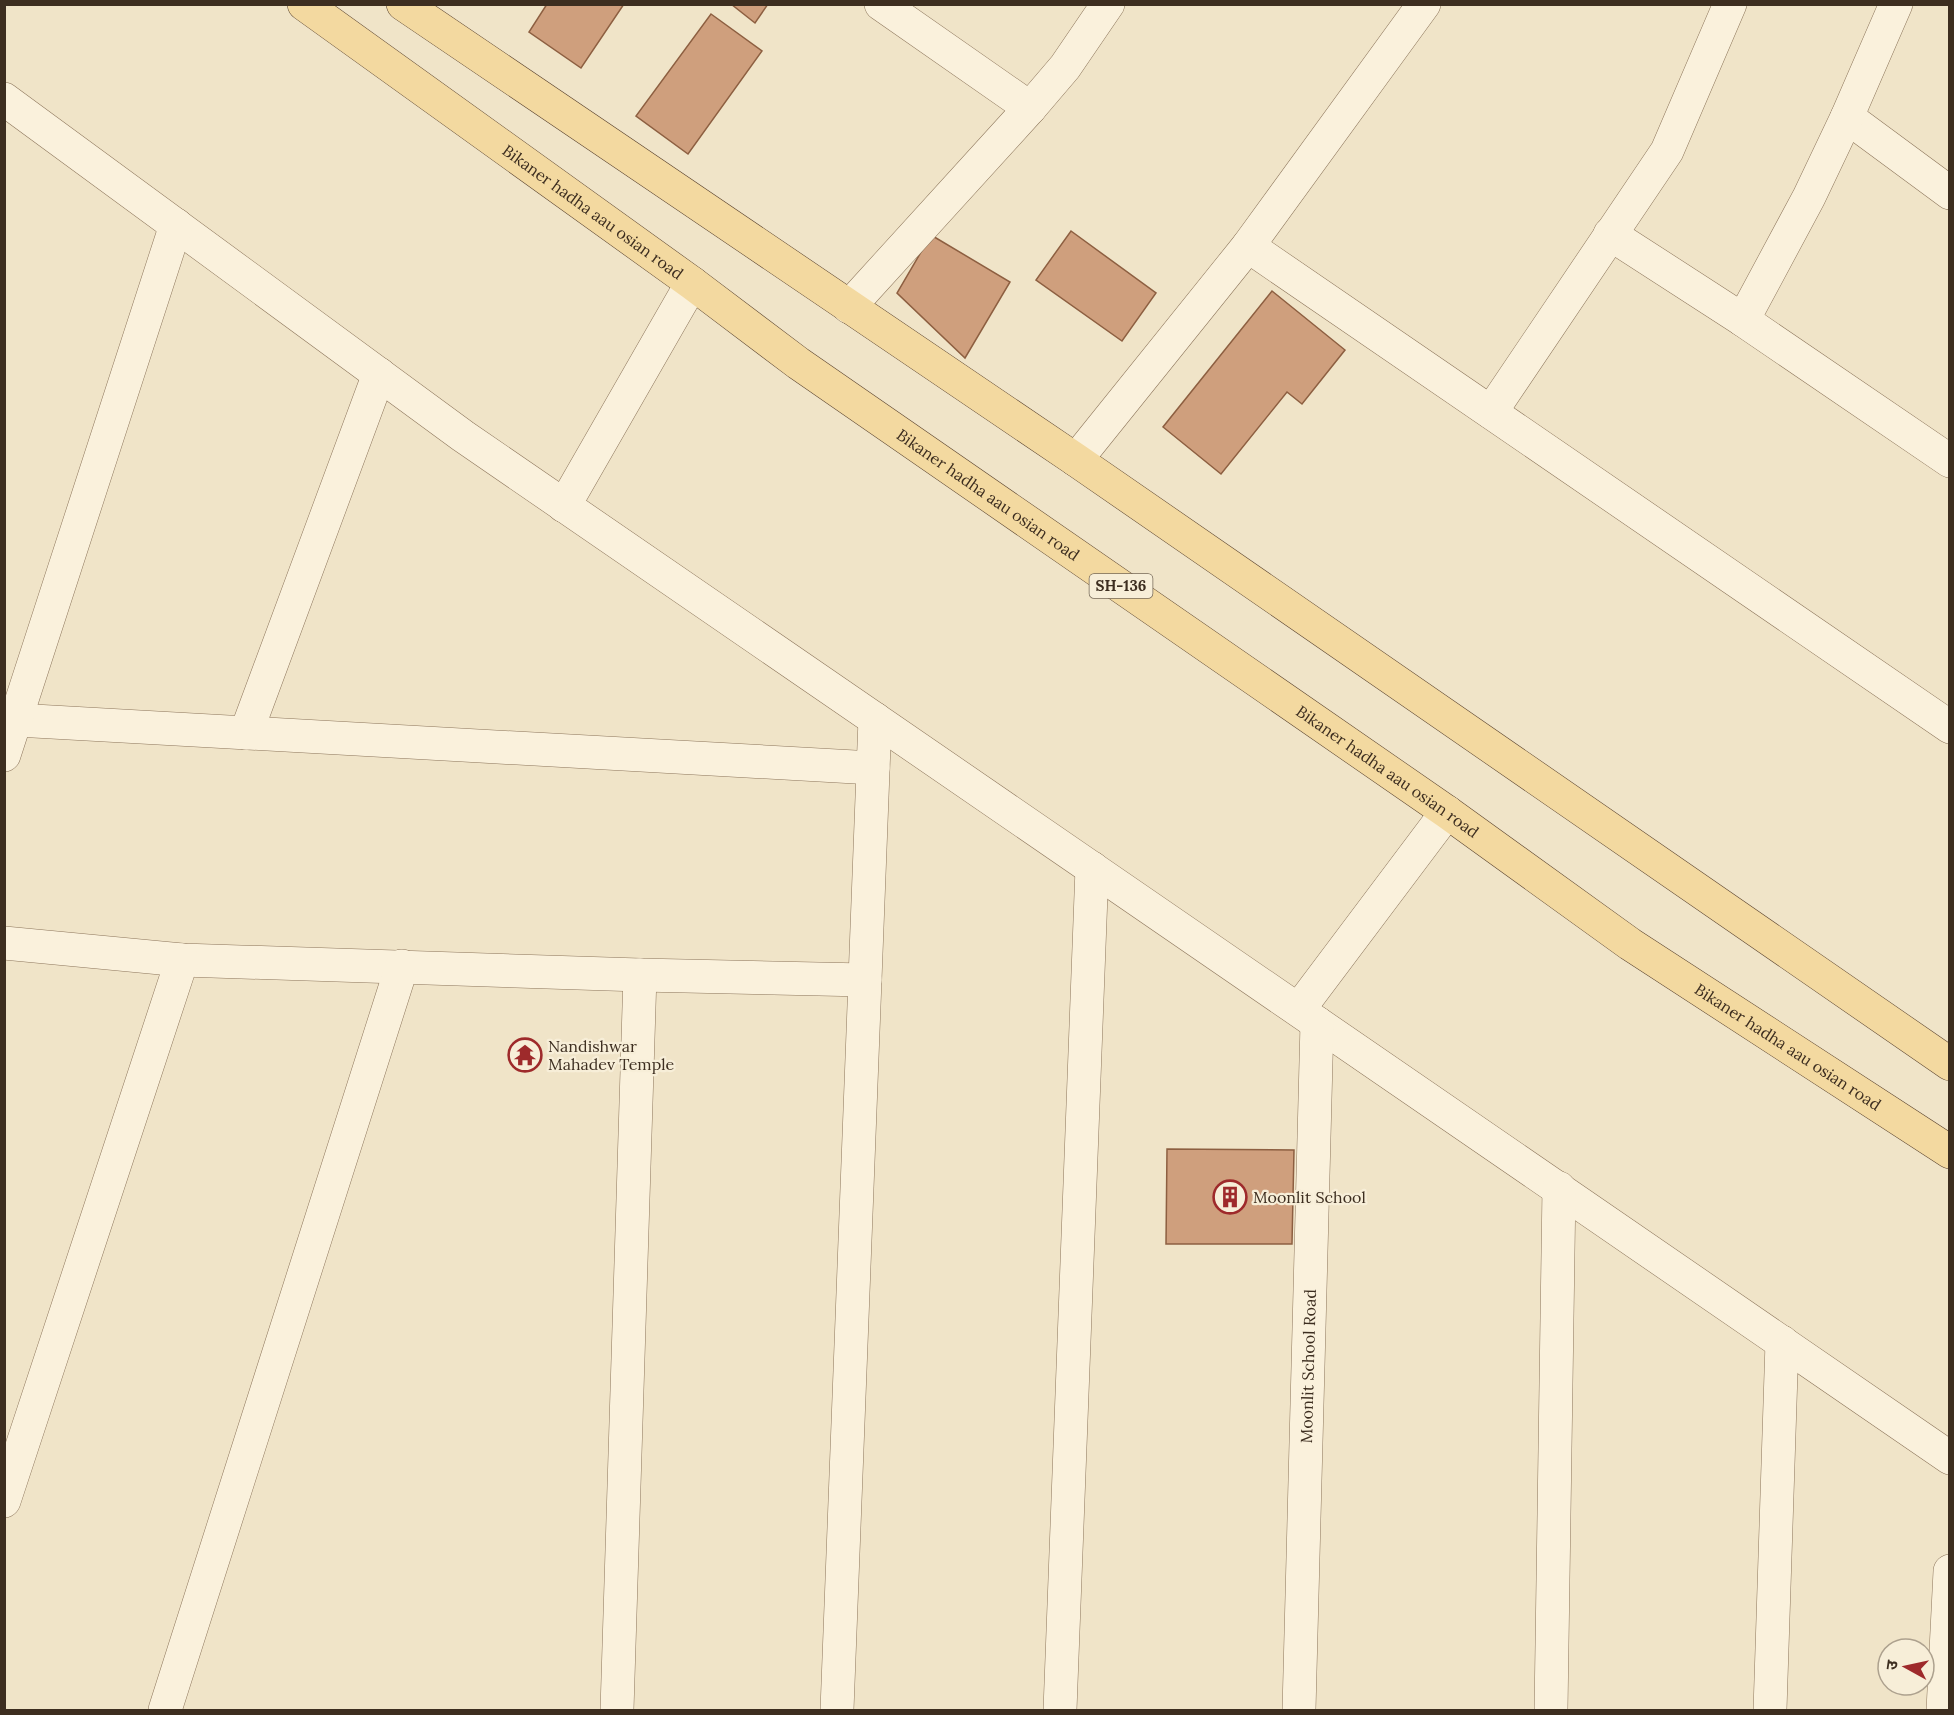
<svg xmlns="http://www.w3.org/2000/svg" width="1954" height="1715" font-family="Lora,'Noto Sans Devanagari',serif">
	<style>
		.building { fill: #cf9f7d; stroke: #8d5f41; stroke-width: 1.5 }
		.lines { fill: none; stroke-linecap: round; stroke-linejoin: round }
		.minor-casing { stroke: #8d765c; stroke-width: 34 }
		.major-casing { stroke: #5b4430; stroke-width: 34 }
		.minor { stroke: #faf1dc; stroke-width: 33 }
		.major { stroke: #f3d9a0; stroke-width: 33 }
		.labels { text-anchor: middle; stroke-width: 4.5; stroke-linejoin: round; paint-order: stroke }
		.shield { fill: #f7eed8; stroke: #756857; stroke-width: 1.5 }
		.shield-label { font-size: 15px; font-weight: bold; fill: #3d2e20 }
		.street-label { font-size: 16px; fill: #3d2e20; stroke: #f7eed8 }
		.poi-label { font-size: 16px; fill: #3d2e20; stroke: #f7eed8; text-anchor: start }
	</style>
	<rect width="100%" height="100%" fill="#f0e4c8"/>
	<path class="building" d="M547 4H624L581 68 529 32Z
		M731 4H768L755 23Z
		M711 14 762 51 688 154 636 116Z
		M1071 231 1156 293 1122 341 1036 280Z
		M931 235 1010 282 965 358 897 293Z
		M1272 291 1345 350 1302 404 1287 392 1221 474 1163 427Z
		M1167 1149 1294 1150 1292 1244H1166Z"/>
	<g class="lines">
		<defs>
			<g id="minor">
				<path d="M881 4 1030 108"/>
				<path d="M4 99 463 436 1950 1458"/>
				<path d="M1847 117 1950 193"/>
				<path d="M1610 234 1743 320 1950 461"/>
				<path d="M1248 246 1950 727"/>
				<path d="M849 307 1030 108 1065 67 1108 4"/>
				<path d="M1743 320 1809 197 1847 117 1896 4"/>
				<path d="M1491 412 1667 151 1730 4"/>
				<path d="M1076 460 1248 246 1424 4"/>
				<path d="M564 506 692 283"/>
				<path d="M16 720 873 768"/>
				<path d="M246 733 379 374"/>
				<path d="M4 755 176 225"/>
				<path d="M4 943 182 960 640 975 865 980"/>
				<path d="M1299 1009 1447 812"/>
				<path d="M4 1501 182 960"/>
				<path d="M165 1710 402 966"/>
				<path d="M617 1710 640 975"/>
				<path d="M837 1710 875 719"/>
				<path d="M1060 1710 1092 868"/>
				<path id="s1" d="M1299 1710 1317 1023"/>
				<path d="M1551 1710 1559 1188"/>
				<path d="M1770 1710 1782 1342"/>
				<path d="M1943 1710 1950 1571"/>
			</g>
			<g id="major">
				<path id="s2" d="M304 4 692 283 798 363 1447 812 1630 944 1950 1152"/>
				<path d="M403 4 1076 460 1950 1064"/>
			</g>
		</defs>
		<use href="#minor" class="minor-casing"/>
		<use href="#major" class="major-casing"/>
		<use href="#minor" class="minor"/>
		<use href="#major" class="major"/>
	</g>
	<defs>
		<symbol id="temple-ring" viewBox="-11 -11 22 22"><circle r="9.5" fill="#f7eed8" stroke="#9e2a2b" stroke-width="1.5"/><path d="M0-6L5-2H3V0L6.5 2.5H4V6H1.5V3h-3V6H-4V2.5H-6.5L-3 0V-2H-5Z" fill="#9e2a2b"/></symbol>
		<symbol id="building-ring" viewBox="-11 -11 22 22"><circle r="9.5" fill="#f7eed8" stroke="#9e2a2b" stroke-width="1.5"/><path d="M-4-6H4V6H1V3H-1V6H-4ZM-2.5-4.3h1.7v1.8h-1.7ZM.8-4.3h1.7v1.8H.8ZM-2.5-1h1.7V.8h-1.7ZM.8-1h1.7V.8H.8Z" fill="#9e2a2b"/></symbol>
	</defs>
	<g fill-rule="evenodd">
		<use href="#temple-ring" x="506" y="1036" width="38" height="38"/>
		<use href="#building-ring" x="1211" y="1178" width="38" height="38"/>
	</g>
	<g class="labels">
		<rect class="shield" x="1089.5" y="574" width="63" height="24" rx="4.5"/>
		<g class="shield-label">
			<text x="1121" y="591">SH-136</text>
		</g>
		<g class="street-label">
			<text dy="6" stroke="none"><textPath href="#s2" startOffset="356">Bikaner hadha aau osian road</textPath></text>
			<text dy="6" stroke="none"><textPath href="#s2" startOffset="842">Bikaner hadha aau osian road</textPath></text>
			<text dy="6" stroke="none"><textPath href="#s2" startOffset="1328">Bikaner hadha aau osian road</textPath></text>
			<text dy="6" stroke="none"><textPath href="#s2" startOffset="1814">Bikaner hadha aau osian road</textPath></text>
			<text dy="6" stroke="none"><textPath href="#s1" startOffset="344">Moonlit School Road</textPath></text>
		</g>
		<g class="poi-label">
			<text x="548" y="1052">Nandishwar<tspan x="548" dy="18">Mahadev Temple</tspan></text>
			<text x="1253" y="1203">Moonlit School</text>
		</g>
	</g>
	<rect width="1954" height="1715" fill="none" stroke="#3d2e20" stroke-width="12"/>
	<g transform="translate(1906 1667) rotate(278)"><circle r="28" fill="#f7eed8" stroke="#ada18e" stroke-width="1.5"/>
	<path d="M0-4.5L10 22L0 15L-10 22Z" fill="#9e2a2b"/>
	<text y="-9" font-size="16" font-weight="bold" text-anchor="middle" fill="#3d2e20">उ</text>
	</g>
</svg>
